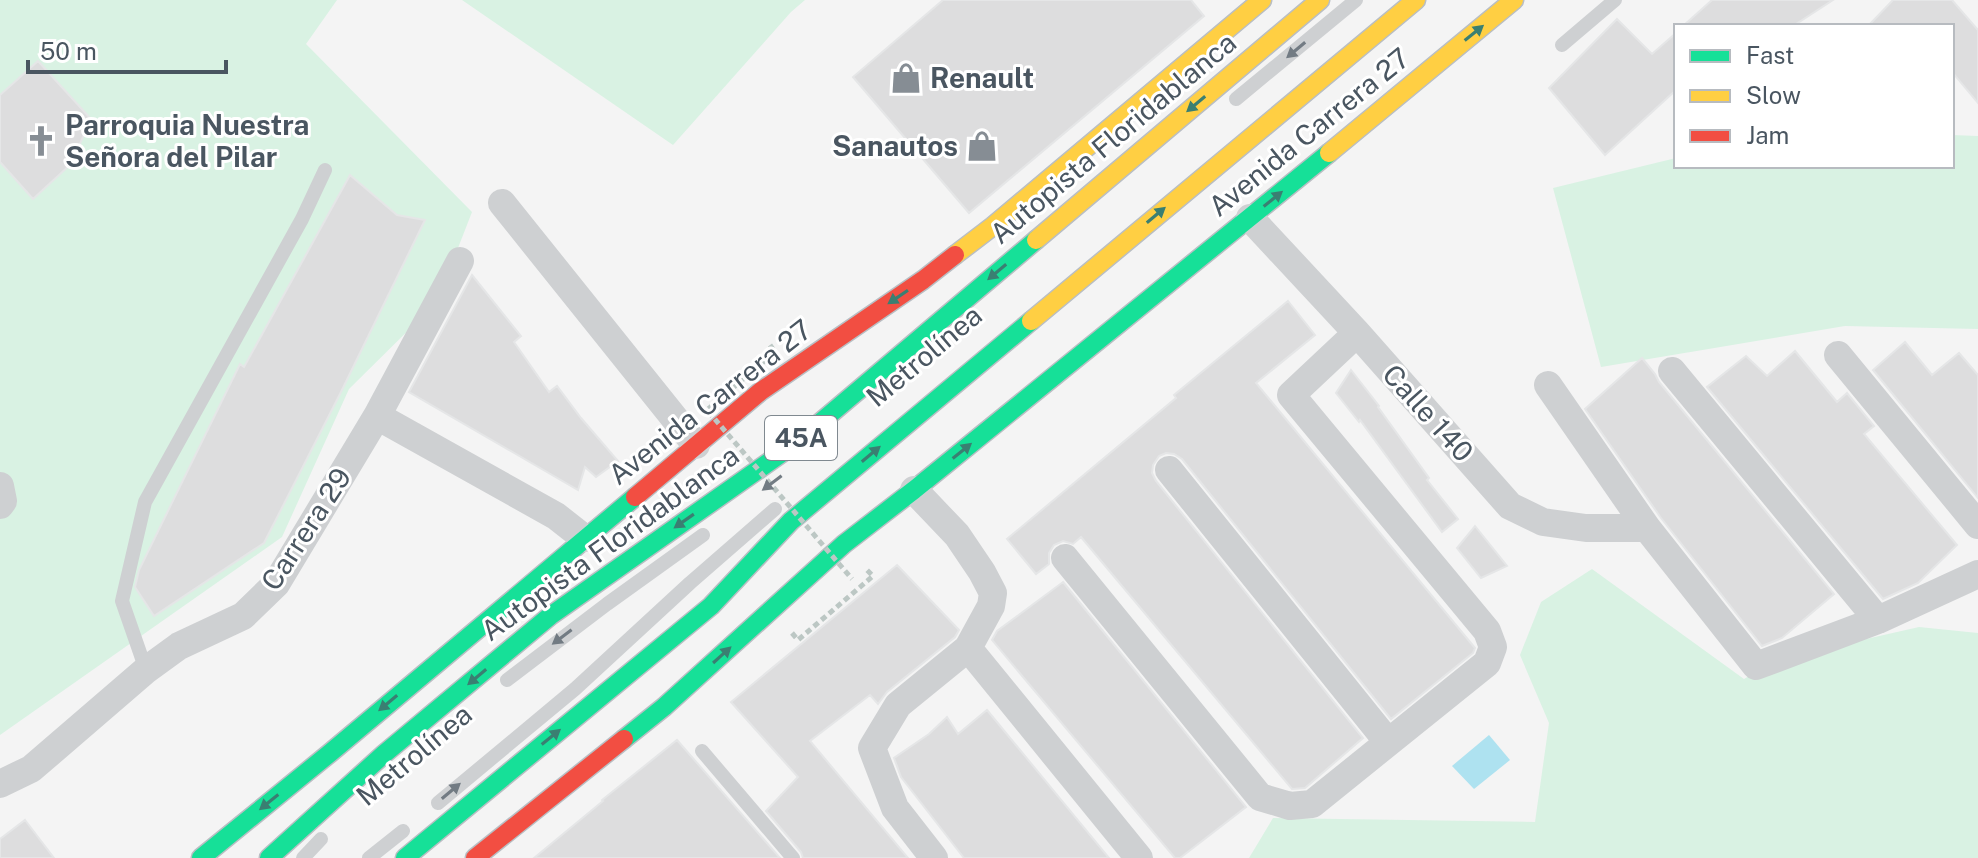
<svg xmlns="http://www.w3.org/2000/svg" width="1978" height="858" font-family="'Public Sans',sans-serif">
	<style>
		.green { fill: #d9f2e3 }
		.water { fill: #aee2f0 }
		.building { fill: #ddddde; stroke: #e5e6e7; stroke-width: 2 }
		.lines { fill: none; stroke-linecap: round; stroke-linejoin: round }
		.fast-casing { stroke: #b9bec3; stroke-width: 21 }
		.slow-casing { stroke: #b9bec3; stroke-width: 21 }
		.jam-casing { stroke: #b9bec3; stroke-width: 21 }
		.path { stroke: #bcc7c4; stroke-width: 5; stroke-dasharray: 6 4; stroke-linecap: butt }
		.lane { stroke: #ced0d2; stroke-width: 14 }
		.street { stroke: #ced0d2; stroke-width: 28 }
		.fast { stroke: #16e098; stroke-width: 18 }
		.slow { stroke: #ffcf43; stroke-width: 18 }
		.jam { stroke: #f24e42; stroke-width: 18 }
		.path-bridge { stroke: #bcc7c4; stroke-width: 5; stroke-dasharray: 6 4; stroke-linecap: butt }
		.oneway { fill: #3a7f72 }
		.oneway2 { fill: #727b83 }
		.labels { text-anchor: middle; stroke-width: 6; stroke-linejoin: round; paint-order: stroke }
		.shield { fill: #fff; stroke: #808990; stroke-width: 2 }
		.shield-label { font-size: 26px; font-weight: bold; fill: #4a5661 }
		.poi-label { font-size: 28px; font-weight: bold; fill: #4a5661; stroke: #fff; text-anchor: start }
		.street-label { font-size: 28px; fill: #4a5661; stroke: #fff }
	</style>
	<rect width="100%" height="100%" fill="#f4f4f4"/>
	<path class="green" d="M0 0H337L306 44 472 212 437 302 349 389 282 537 0 735Z
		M462 0H805L791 12 673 145Z
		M1952 135 1978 136V329L1845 326 1601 367 1553 188 1676 158V166H1952Z
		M1592 569 1744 679 1778 659 1919 627 1978 633V858H1249L1273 818 1535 822 1549 723 1520 655 1541 602Z"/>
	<path class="water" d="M1489 735 1510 760 1474 789 1452 766Z"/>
	<path class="building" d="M943 0H1191L1204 16 969 213 853 77Z
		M1712 0H1833L1793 26H1683Z
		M1893 0H1952L1978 30V103L1952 72V26H1868Z
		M1617 19 1652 54 1676 33V90L1605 155 1549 88Z
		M38 61 91 119 71 164 33 199 0 162V95Z
		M350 175 397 215 425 220 340 394 264 543 154 616 135 587 139 570 240 364 244 367Z
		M472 275 521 336 514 342 549 392 557 386 581 418 618 461 596 477 585 467 578 490 409 392Z
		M1288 301 1315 335 1256 383 1475 648 1473 653 1391 719 1182 459 1174 454 1166 453 1159 456 1153 465 1152 473 1156 481 1363 738 1305 788 1292 789 1081 537 1073 544 1063 541 1054 545 1049 553V564L1036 574 1007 539 1176 398 1174 395Z
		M1905 342 1932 375 1959 353 1978 375V498L1873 370Z
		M1795 351 1837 402 1847 393 1874 426 1864 434 1957 545 1918 583 1883 599 1707 387 1746 356 1767 376Z
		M1642 358 1655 374 1659 382 1834 594 1782 638 1762 646 1661 518 1585 409Z
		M1351 370 1379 406 1378 407 1429 478 1427 480 1458 519 1442 532 1360 420 1359 422 1336 393Z
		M1475 526 1507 566 1481 578 1457 548Z
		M897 565 959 630 955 637 887 692 878 704 870 695 810 741 908 858H803L801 852 766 811 798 777 731 702Z
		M1063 582 1246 807 1180 858H1175L992 640 997 631Z
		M987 710 1109 858H964L901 777 894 758 929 734 947 717 958 734Z
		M677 740 780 858H534L603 801 602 800Z
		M25 820 54 858H0V839Z"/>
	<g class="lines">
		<defs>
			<path id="fast" d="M624 739 664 707 844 544 914 490 1329 153
				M201 858 330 753 635 497
				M269 858 384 754 550 616 796 443 1036 240
				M405 858 711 606 791 521 1031 321"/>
			<path id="slow" d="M1329 153 1514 0
				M1036 240 1320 0
				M955 255 993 226 1262 0
				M1031 321 1416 0"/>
			<path id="jam" d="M635 497 761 391 923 280 955 255
				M475 858 624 739"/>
		</defs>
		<use href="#fast" class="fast-casing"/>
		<use href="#slow" class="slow-casing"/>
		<use href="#jam" class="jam-casing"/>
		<path class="path" d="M792 633 798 640 873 576 866 569"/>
		<path class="lane" d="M1562 45 1615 0
			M1236 99 1356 0
			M146 670 122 601 145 502 302 219 325 170
			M507 680 607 604 703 535
			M702 751 793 858
			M438 803 575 689 690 583 775 509
			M303 858 321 839
			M369 858 403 831"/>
		<path class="street" d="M502 203 696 445
			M1250 218 1357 333 1510 506 1543 522 1586 528H1647
			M1838 355 1978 525
			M1672 371 1878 620
			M1548 385 1647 528 1756 666 1878 620 1978 574
			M377 416 556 516 584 538
			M1169 470 1388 742
			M0 486 3 501 0 505
			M914 490 957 535 982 572 993 593 991 606 968 648 898 705 872 748 895 808 934 858
			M1065 558 1260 797 1290 806 1312 804 1487 663 1493 647 1487 631 1291 395 1357 333
			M968 648 1139 858
			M0 784 31 769 146 670 179 646 243 616 276 584 377 416 460 261"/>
		<use href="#fast" class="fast"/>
		<use href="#slow" class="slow"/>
		<use href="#jam" class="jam"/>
		<path class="path-bridge" d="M770 345 775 352 707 410 852 579"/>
	</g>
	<defs><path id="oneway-solid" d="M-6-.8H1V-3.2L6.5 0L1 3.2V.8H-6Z" transform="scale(2)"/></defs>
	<g class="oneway">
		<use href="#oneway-solid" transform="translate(1474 33) rotate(-39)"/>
		<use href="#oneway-solid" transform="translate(1196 104) rotate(140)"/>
		<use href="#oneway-solid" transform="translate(1273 199) rotate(-39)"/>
		<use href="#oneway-solid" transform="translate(1156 215) rotate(-40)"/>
		<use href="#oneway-solid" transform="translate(997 272) rotate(140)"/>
		<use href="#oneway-solid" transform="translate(898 297) rotate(146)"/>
		<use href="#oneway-solid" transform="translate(962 451) rotate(-39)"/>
		<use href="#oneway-solid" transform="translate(871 454) rotate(-40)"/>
		<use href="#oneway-solid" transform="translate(684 521) rotate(145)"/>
		<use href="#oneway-solid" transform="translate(722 655) rotate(-42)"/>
		<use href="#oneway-solid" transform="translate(477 677) rotate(140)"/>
		<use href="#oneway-solid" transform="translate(388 703) rotate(140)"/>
		<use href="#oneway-solid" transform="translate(551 737) rotate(-39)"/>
		<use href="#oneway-solid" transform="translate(269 802) rotate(141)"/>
	</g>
	<g class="oneway2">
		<use href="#oneway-solid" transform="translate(1296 50) rotate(140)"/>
		<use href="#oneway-solid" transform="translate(772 483) rotate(143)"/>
		<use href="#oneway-solid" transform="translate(562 637) rotate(143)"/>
		<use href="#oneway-solid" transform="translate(451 791) rotate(-40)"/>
	</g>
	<defs>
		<symbol id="shop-bare" viewBox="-9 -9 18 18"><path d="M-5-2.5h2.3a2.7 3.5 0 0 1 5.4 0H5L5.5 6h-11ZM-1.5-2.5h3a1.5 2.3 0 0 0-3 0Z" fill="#868d94" stroke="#fff" stroke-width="2.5" paint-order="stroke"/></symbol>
		<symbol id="church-bare" viewBox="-9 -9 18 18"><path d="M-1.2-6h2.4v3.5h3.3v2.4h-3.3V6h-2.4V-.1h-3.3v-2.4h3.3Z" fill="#868d94" stroke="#fff" stroke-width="2.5" paint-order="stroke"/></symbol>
	</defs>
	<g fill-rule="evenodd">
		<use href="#shop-bare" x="884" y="56" width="44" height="44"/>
		<use href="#church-bare" x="19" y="119" width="44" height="44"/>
		<use href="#shop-bare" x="960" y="124" width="44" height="44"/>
	</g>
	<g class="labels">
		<rect class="shield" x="765" y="416" width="72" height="44" rx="6"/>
		<g class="shield-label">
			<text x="801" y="447">45A</text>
		</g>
		<g class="poi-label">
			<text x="930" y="88">Renault</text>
			<text x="65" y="135">Parroquia Nuestra<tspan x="65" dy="32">Señora del Pilar</tspan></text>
			<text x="958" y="156" text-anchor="end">Sanautos</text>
		</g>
		<g class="street-label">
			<text transform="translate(1309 132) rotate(-39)" y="10">Avenida Carrera 27</text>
			<text transform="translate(1113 138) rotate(-40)" y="10">Autopista Floridablanca</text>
			<text transform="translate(924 356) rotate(-40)" y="10">Metrolínea</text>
			<text transform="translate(710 402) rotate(-38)" y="10">Avenida Carrera 27</text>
			<text transform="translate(1428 413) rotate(48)" y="10">Calle 140</text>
			<text transform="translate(306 529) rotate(-57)" y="10">Carrera 29</text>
			<text transform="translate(610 543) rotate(-36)" y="10">Autopista Floridablanca</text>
			<text transform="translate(414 755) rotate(-40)" y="10">Metrolínea</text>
		</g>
	</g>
	<rect x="1674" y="24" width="280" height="144" fill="#ffffff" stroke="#b7bbc0" stroke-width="2"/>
	<rect x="1690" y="50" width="40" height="12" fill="#16e098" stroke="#b7bbc0" stroke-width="2"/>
	<text x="1746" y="64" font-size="24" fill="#4a5661">Fast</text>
	<rect x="1690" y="90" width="40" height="12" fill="#ffcf43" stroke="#b7bbc0" stroke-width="2"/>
	<text x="1746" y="104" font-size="24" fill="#4a5661">Slow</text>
	<rect x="1690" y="130" width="40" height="12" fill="#f24e42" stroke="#b7bbc0" stroke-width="2"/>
	<text x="1746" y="144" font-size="24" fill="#4a5661">Jam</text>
	<path d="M28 60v12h198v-12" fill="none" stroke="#4a5661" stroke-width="4"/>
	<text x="40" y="60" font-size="24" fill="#4a5661" stroke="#ffffff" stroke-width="6" paint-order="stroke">50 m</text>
</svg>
